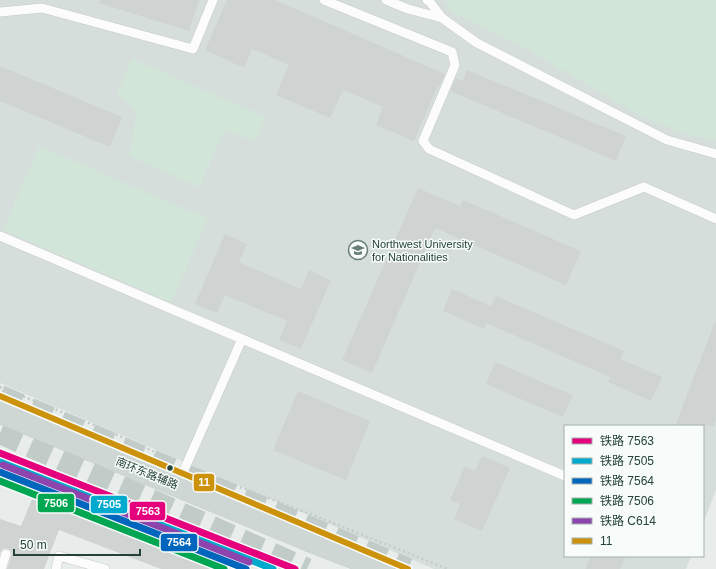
<svg xmlns="http://www.w3.org/2000/svg" width="716" height="569" font-family="Helvetica,'Noto Sans SC',sans-serif">
	<style>
		.built { fill: #d6dedb }
		.green { fill: #d1e6d8 }
		.building { fill: #cfd4d2 }
		.lines { fill: none; stroke-linecap: round; stroke-linejoin: round }
		.highway-tunnel { stroke: #c1cbc8; stroke-width: 22; stroke-dasharray: 22 11; stroke-linecap: butt }
		.lane-casing { stroke: #c5cac8; stroke-width: 10 }
		.primary-casing { stroke: #c3ccc9; stroke-width: 23 }
		.path { stroke: #c3ccca; stroke-width: 2.5; stroke-dasharray: 2 3; stroke-linecap: butt }
		.lane { stroke: #fcfcfc; stroke-width: 9 }
		.primary { stroke: #cfd7d5; stroke-width: 22 }
		.bus-1-casing { stroke: #f7fbf9; stroke-width: 9 }
		.bus-1 { stroke: #cd920c; stroke-width: 6 }
		.rail-1-casing { stroke: #f7fbf9; stroke-width: 10 }
		.rail-2-casing { stroke: #f7fbf9; stroke-width: 10 }
		.rail-3-casing { stroke: #f7fbf9; stroke-width: 10 }
		.rail-4-casing { stroke: #f7fbf9; stroke-width: 10 }
		.rail-5-casing { stroke: #f7fbf9; stroke-width: 10 }
		.rail-1 { stroke: #e5007d; stroke-width: 7 }
		.rail-2 { stroke: #00a9ce; stroke-width: 7 }
		.rail-3 { stroke: #0065bd; stroke-width: 7 }
		.rail-4 { stroke: #00a651; stroke-width: 7 }
		.rail-5 { stroke: #8e44ad; stroke-width: 7 }
		.bus-dot { fill: #24423a; stroke: #f7fbf9; stroke-width: 1.5 }
		.labels { text-anchor: middle; stroke-width: 3; stroke-linejoin: round; paint-order: stroke }
		.poi-label { font-size: 11px; fill: #24423a; stroke: #f7fbf9; text-anchor: start }
		.street-label { font-size: 11px; fill: #24423a; stroke: #f7fbf9 }
		.line-badge { stroke: #f7fbf9; stroke-width: 1.5 }
		.badge-label { font-size: 11px; text-anchor: middle; font-weight: bold; fill: #fff }
	</style>
	<rect width="100%" height="100%" fill="#e8edeb"/>
	<path class="built" d="M0 0H476L716 117V490L703 524V426H565V556H691L686 569H434L0 383Z"/>
	<path class="green" d="M445 0H716V140L688 135 639 115 523 47 449 10Z
		M132 59 266 117 255 141 225 130 199 187 129 156 137 112 130 104 117 94Z
		M39 146 208 219 171 302 3 230Z"/>
	<path class="building" d="M100 0H199L189 31 99 3Z
		M227 0H275L445 74 439 87 438 86 414 141 376 125 383 107 343 90 330 118 276 95 289 65 252 49 244 68 205 50Z
		M0 66 122 117 110 147 0 101Z
		M467 70 626 136 616 161 450 91 456 78 463 81Z
		M418 188 460 206 463 200 581 251 566 285 435 228 372 373 342 360Z
		M225 234 247 244 239 262 301 289 309 270 331 280 301 349 279 340 287 321 225 295 217 313 195 304Z
		M452 289 491 306 496 296 624 351 620 359 662 377 651 401 608 382 610 377 486 323 484 329 443 311Z
		M715 322H716V420L714 426H675Z
		M495 362 573 395 563 417 486 384Z
		M298 391 370 421 346 480 273 450Z
		M482 456 510 468 482 531 454 519 460 504 450 500 465 466 475 471Z
		M32 499 215 568V569H161L59 530 44 569H7L12 553 10 550 5 548 2 550 0 553V519L21 526Z
		M591 556H626L620 569H585Z"/>
	<g class="lines">
		<path class="highway-tunnel" d="M0 396 408 569
			M0 433 307 569"/>
		<defs>
			<path id="lane" d="M324 0 452 52 455 65 423 141 429 149 574 215 644 187 716 219
				M386 0 408 9 442 18 477 43 667 140 716 154
				M427 0 430 2 442 18
				M0 12 42 8 193 49 213 0
				M0 236 242 339 177 486
				M242 339 565 476
				M1 569 6 554
				M56 569 59 556 105 569"/>
			<path id="primary" d="M0 412 308 540 383 569"/>
		</defs>
		<use href="#lane" class="lane-casing"/>
		<use href="#primary" class="primary-casing"/>
		<path class="path" d="M0 387 99 427 175 461
			M198 471 310 514 448 569"/>
		<use href="#lane" class="lane"/>
		<use href="#primary" class="primary"/>
		<defs>
			<path id="bus-1" d="M0 396 408 569"/>
		</defs>
		<use href="#bus-1" class="bus-1-casing"/>
		<use href="#bus-1" class="bus-1"/>
		<defs>
			<path id="rail-1" d="M0 453 295 569"/>
			<path id="rail-2" d="M0 462 273 569"/>
			<path id="rail-3" d="M0 472 246 569"/>
			<path id="rail-4" d="M0 481 224 569"/>
			<path id="rail-5" d="M3 465 249 562"/>
		</defs>
		<use href="#rail-1" class="rail-1-casing"/>
		<use href="#rail-2" class="rail-2-casing"/>
		<use href="#rail-3" class="rail-3-casing"/>
		<use href="#rail-4" class="rail-4-casing"/>
		<use href="#rail-5" class="rail-5-casing"/>
		<use href="#rail-1" class="rail-1"/>
		<use href="#rail-2" class="rail-2"/>
		<use href="#rail-3" class="rail-3"/>
		<use href="#rail-4" class="rail-4"/>
		<use href="#rail-5" class="rail-5"/>
	</g>
	<defs>
		<symbol id="university-ring" viewBox="-11 -11 22 22"><circle r="9.5" fill="#f7fbf9" stroke="#697e78" stroke-width="1.5"/><path d="M0-5L7-2L0 1L-7-2ZM-4 1L0 2.5L4 1V4Q0 6-4 4Z" fill="#697e78"/></symbol>
	</defs>
	<g fill-rule="evenodd">
		<use href="#university-ring" x="347" y="239" width="22" height="22"/>
	</g>
	<circle class="bus-dot" cx="170" cy="468" r="3.5"/>
	<g class="labels">
		<g class="poi-label">
			<text x="372" y="248">Northwest University<tspan x="372" dy="13">for Nationalities</tspan></text>
		</g>
		<g class="street-label">
			<text transform="translate(147 473) rotate(22)" y="4">南环东路辅路</text>
		</g>
	</g>
	<g class="line-badge">
		<rect x="193" y="473" width="22" height="19" rx="4" fill="#cd920c"/>
		<rect x="37" y="493" width="38" height="20" rx="4" fill="#00a651"/>
		<rect x="90" y="495" width="38" height="19" rx="4" fill="#00a9ce"/>
		<rect x="129" y="501" width="37" height="20" rx="4" fill="#e5007d"/>
		<rect x="160" y="533" width="38" height="19" rx="4" fill="#0065bd"/>
	</g>
	<g class="badge-label">
		<text x="204" y="486">11</text>
		<text x="56" y="507">7506</text>
		<text x="109" y="508">7505</text>
		<text x="148" y="515">7563</text>
		<text x="179" y="546">7564</text>
	</g>
	<rect x="564" y="425" width="140" height="132" fill="#f7fbf9" stroke="#a3b1ad"/>
	<rect x="572" y="438" width="20" height="6" fill="#e5007d" stroke="#a3b1ad"/>
	<text x="600" y="445" font-size="12" fill="#24423a">铁路 7563</text>
	<rect x="572" y="458" width="20" height="6" fill="#00a9ce" stroke="#a3b1ad"/>
	<text x="600" y="465" font-size="12" fill="#24423a">铁路 7505</text>
	<rect x="572" y="478" width="20" height="6" fill="#0065bd" stroke="#a3b1ad"/>
	<text x="600" y="485" font-size="12" fill="#24423a">铁路 7564</text>
	<rect x="572" y="498" width="20" height="6" fill="#00a651" stroke="#a3b1ad"/>
	<text x="600" y="505" font-size="12" fill="#24423a">铁路 7506</text>
	<rect x="572" y="518" width="20" height="6" fill="#8e44ad" stroke="#a3b1ad"/>
	<text x="600" y="525" font-size="12" fill="#24423a">铁路 C614</text>
	<rect x="572" y="538" width="20" height="6" fill="#cd920c" stroke="#a3b1ad"/>
	<text x="600" y="545" font-size="12" fill="#24423a">11</text>
	<path d="M14 549v6h126v-6" fill="none" stroke="#24423a" stroke-width="2"/>
	<text x="20" y="549" font-size="12" fill="#24423a" stroke="#f7fbf9" stroke-width="3" paint-order="stroke">50 m</text>
</svg>
